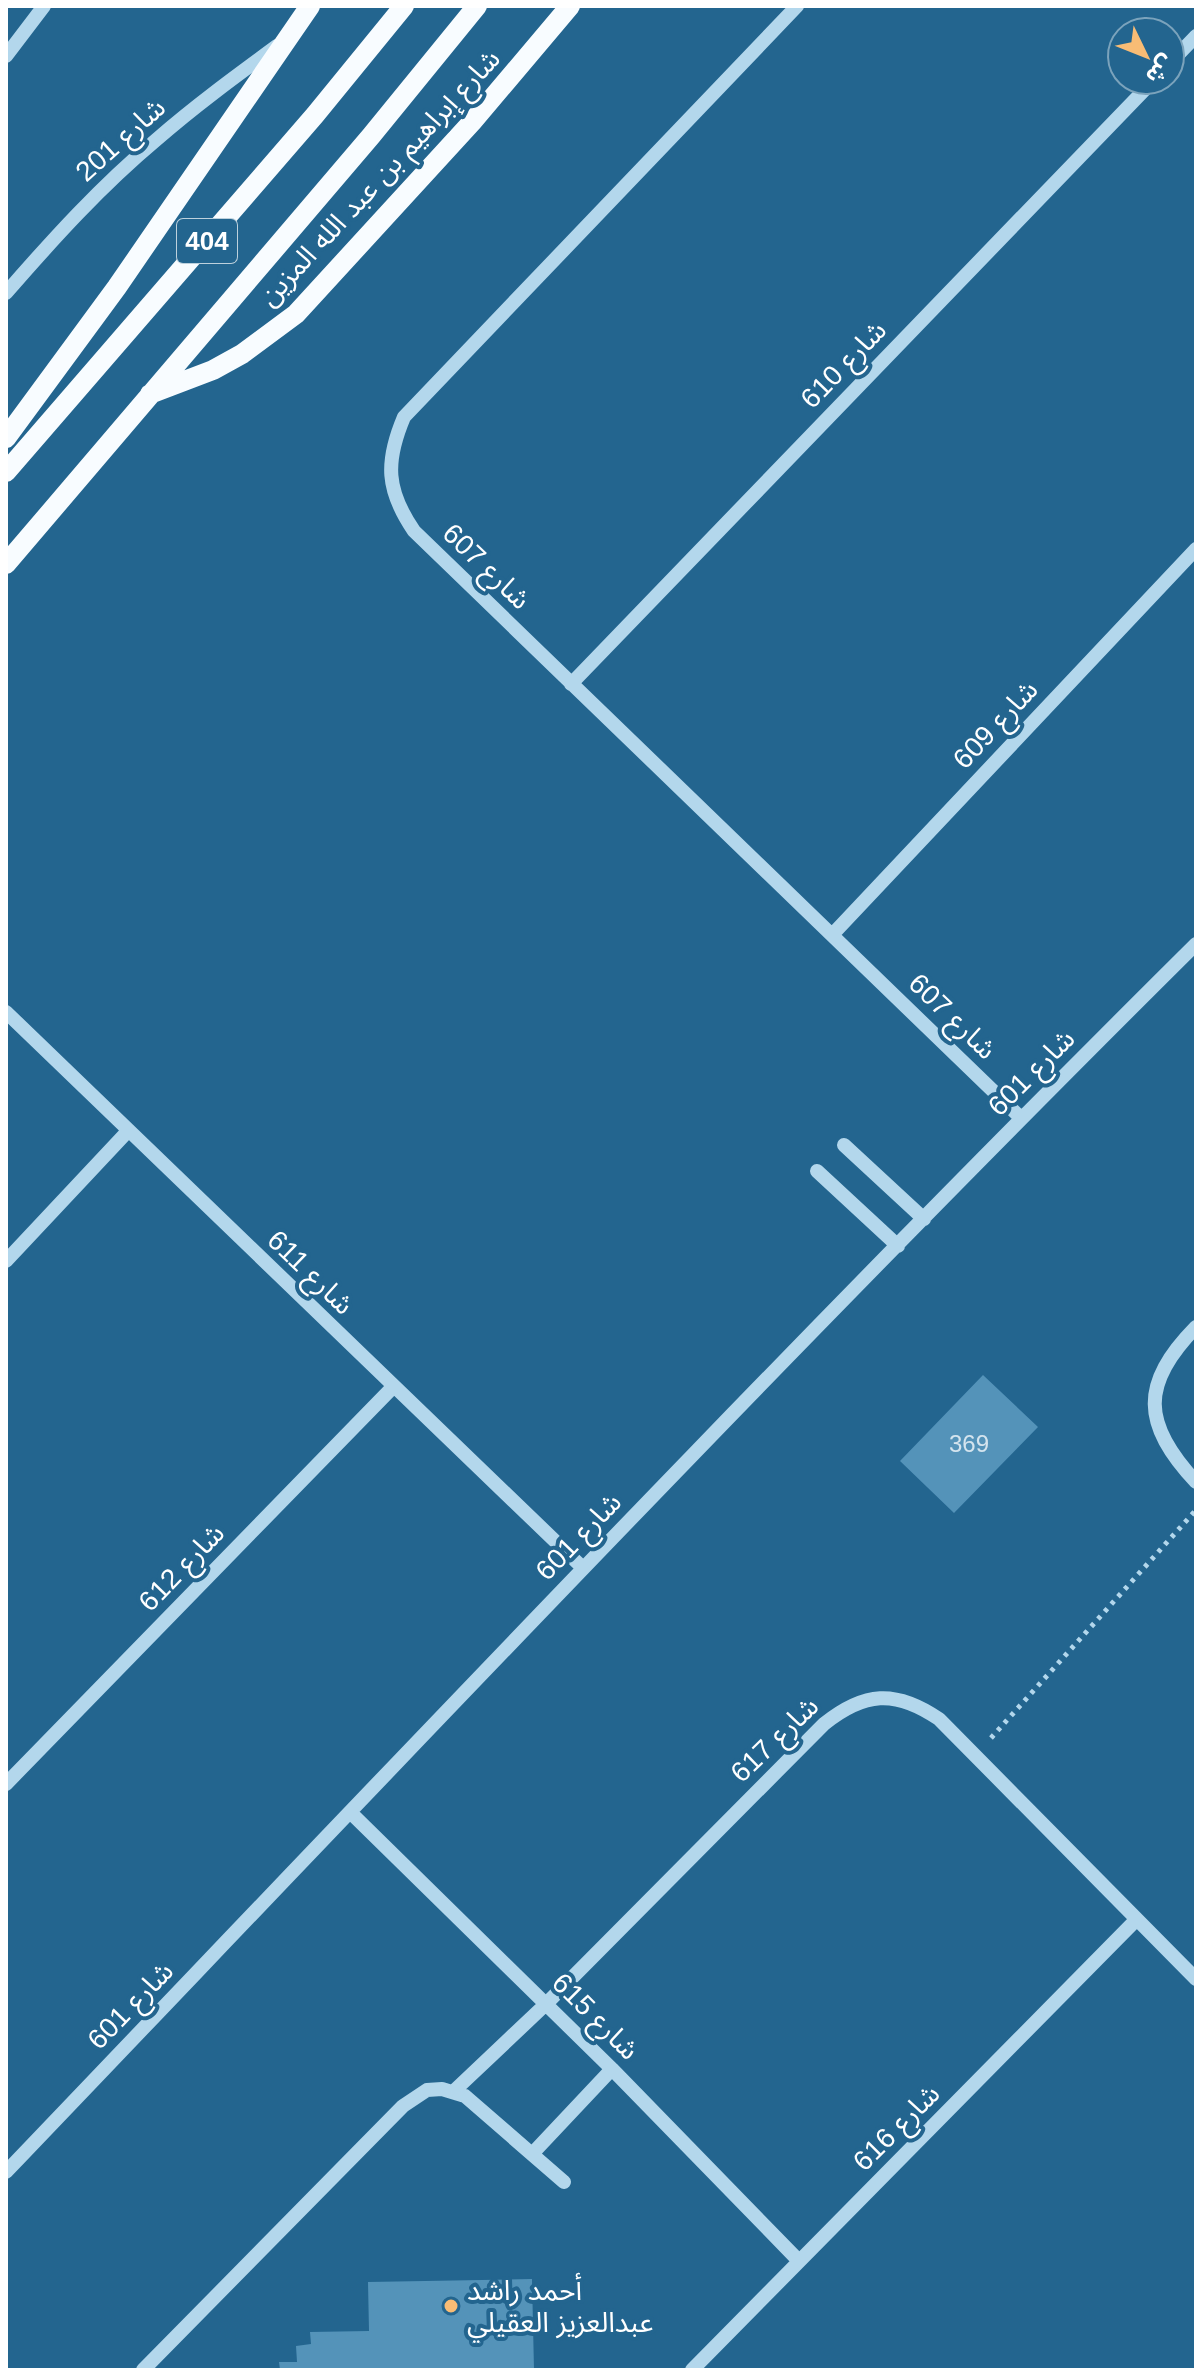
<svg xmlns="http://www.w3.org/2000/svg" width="1202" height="2376" font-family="Helvetica,'Noto Sans Arabic',sans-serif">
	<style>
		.building { fill: #5493b9 }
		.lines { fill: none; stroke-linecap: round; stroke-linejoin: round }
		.path { stroke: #b3d7ec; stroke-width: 5; stroke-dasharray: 4 6; stroke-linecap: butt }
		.minor { stroke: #b3d7ec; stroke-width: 14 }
		.major { stroke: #f8fcff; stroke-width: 20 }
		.poi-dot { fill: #f8bc75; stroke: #23658f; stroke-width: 3 }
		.labels { text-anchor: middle; stroke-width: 8; stroke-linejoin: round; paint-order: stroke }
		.number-label { font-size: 24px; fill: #d4e4ee }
		.shield { fill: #23658f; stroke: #bdd1dd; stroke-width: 2 }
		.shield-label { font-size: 26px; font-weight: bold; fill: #fff }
		.street-label { font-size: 28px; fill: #fff; stroke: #23658f }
		.poi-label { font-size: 28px; fill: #fff; stroke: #23658f; text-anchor: start }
	</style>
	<rect width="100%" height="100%" fill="#23658f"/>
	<path class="building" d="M983 1375 1038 1427 954 1513 900 1461Z
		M532 2279 534 2370H280L279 2362H297L296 2346 311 2344 310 2332 369 2331 368 2282Z"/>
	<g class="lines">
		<path class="path" d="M991 1738 1196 1510"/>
		<path class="minor" d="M797 6 404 417C385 462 386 490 414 531L1021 1118
			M6 56 44 6
			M1170 63 1196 36
			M6 293C53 239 101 186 156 140 195 106 236 76 277 46
			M571 684 1154 80
			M832 935 1196 549
			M6 1012 583 1568
			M844 1145 924 1219
			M817 1171 898 1246
			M6 1261 128 1131
			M1196 1327C1140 1384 1142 1424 1196 1482
			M6 1784 393 1387
			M350 1812 612 2069 799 2261
			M454 2091 547 2003 824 1724C864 1692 895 1689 939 1719L1196 1979
			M532 2154 612 2069
			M6 2172C400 1760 791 1346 1196 944
			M143 2370 403 2106 427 2090 442 2089 465 2096 564 2182
			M692 2370 1136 1920"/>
		<path class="major" d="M150 394 213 370 242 354 296 314 472 122 570 6
			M6 438 117 287 310 6
			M6 472 315 115 404 6
			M6 564 371 136 477 6"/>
	</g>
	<circle class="poi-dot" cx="451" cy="2306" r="8"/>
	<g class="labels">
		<g class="number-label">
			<text x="969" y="1452">369</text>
		</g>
		<rect class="shield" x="177" y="219" width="60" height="44" rx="6"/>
		<g class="shield-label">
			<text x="207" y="250">404</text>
		</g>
		<g class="street-label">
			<text transform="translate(120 139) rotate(-42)" y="10">شارع 201</text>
			<text transform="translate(379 177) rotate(-47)" y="10">شارع إبراهيم بن عبد الله المزين</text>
			<text transform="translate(843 364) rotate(-46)" y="10">شارع 610</text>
			<text transform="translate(487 566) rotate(44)" y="10">شارع 607</text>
			<text transform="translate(995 724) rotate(-47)" y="10">شارع 609</text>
			<text transform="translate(953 1016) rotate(44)" y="10">شارع 607</text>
			<text transform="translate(1031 1072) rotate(-45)" y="10">شارع 601</text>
			<text transform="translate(311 1272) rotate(44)" y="10">شارع 611</text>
			<text transform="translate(578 1536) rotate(-46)" y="10">شارع 601</text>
			<text transform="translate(181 1567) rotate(-46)" y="10">شارع 612</text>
			<text transform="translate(774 1739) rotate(-44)" y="10">شارع 617</text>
			<text transform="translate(130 2005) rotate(-46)" y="10">شارع 601</text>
			<text transform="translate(596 2016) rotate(45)" y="10">شارع 615</text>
			<text transform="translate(896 2127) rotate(-45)" y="10">شارع 616</text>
		</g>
		<g class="poi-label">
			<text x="467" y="2300">أحمد راشد<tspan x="467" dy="32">عبدالعزيز العقيلي</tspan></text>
		</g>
	</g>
	<rect width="1202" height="2376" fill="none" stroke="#ffffff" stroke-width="16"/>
	<g transform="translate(1146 56) rotate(133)"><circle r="38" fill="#23658f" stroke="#7ba3bc" stroke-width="2"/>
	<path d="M0-6L14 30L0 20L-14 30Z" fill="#f8bc75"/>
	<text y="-12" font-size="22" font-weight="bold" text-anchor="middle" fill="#ffffff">ش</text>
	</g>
</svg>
